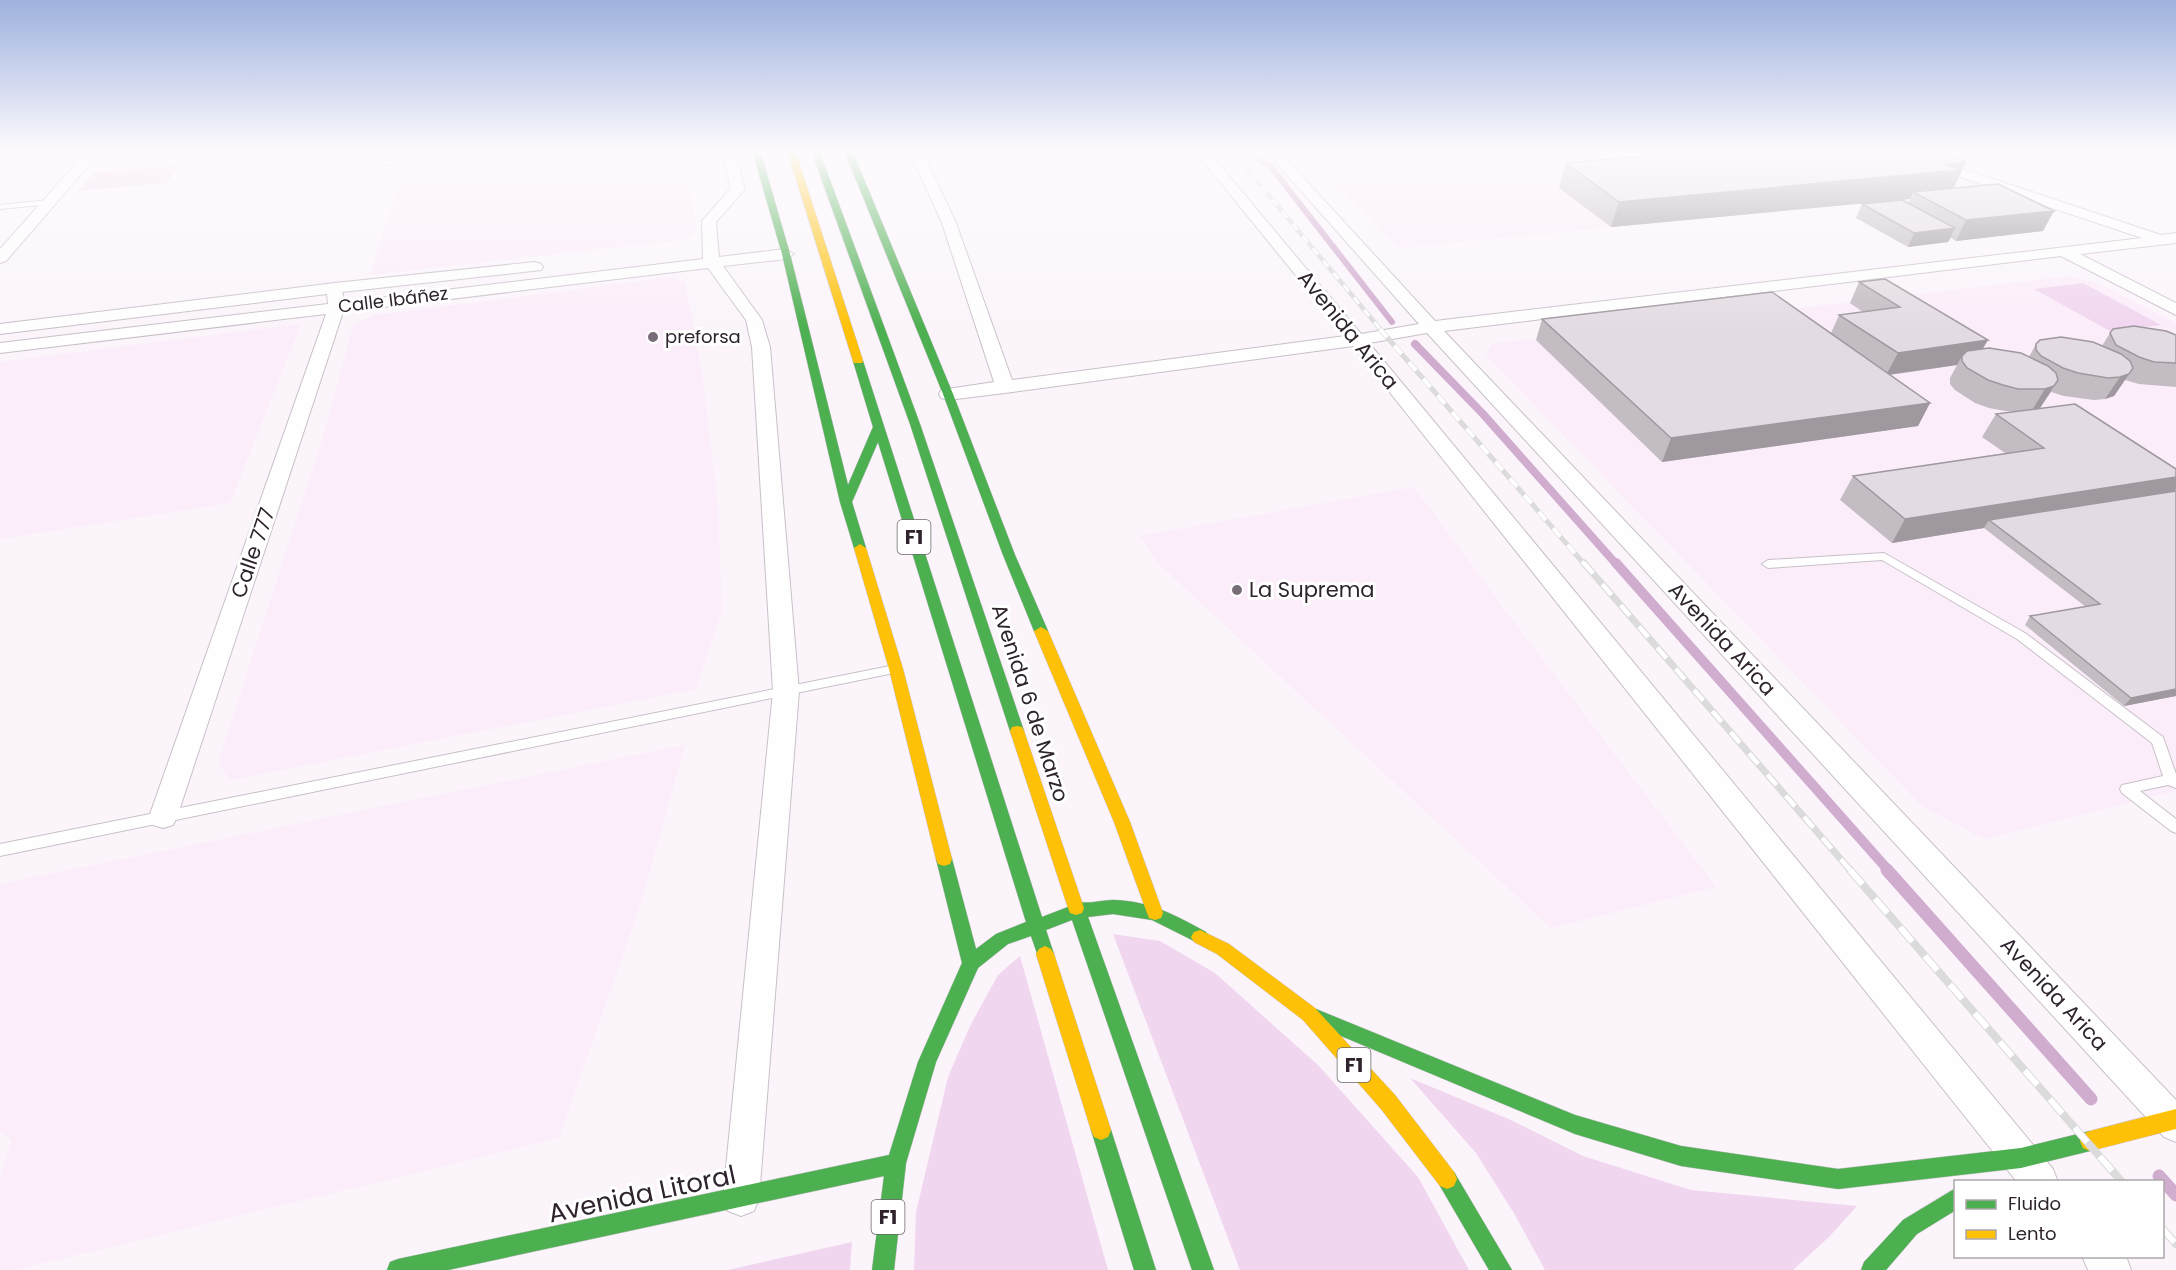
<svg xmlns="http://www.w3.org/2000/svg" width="2176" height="1270" font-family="Poppins,sans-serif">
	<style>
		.built { fill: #fbedfa }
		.green { fill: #f1d6ef }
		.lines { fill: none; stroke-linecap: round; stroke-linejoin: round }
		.stream-far3 { stroke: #d0acce; stroke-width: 6 }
		.stream-far2 { stroke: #d0acce; stroke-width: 8 }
		.stream-far1 { stroke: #d0acce; stroke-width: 10 }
		.stream { stroke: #d0acce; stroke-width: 13 }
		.lane-casing { stroke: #c8c0c8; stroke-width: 2 }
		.street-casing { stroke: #c8c0c8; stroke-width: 2 }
		.fast-casing { stroke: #c8c0c8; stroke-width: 1 }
		.slow-casing { stroke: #c8c0c8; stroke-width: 1 }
		.lane { fill: #fefefe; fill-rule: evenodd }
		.street { fill: #fefefe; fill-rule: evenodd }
		.fast { fill: #4caf50; fill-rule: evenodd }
		.slow { fill: #ffc107; fill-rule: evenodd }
		.rail-far3-casing { stroke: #dcdbdc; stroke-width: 4.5 }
		.rail-far2-casing { stroke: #dcdbdc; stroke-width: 5 }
		.rail-far1-casing { stroke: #dcdbdc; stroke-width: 7 }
		.rail-casing { stroke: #dcdbdc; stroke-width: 8 }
		.rail-far3 { stroke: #fff; stroke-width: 3; stroke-dasharray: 8; stroke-linecap: butt }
		.rail-far2 { stroke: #fff; stroke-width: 4; stroke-dasharray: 11; stroke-linecap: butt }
		.rail-far1 { stroke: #fff; stroke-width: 4.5; stroke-dasharray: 14; stroke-linecap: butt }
		.rail { stroke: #fff; stroke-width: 6; stroke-dasharray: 19; stroke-linecap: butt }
		.wall { fill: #c3bcc3 }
		.shaded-wall { fill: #9f999f }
		.building { fill: #e3dbe3; stroke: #9f999f; stroke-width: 1.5 }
		.poi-dot { fill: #766d76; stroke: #fff; stroke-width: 2 }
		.labels { text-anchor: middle; stroke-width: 6; stroke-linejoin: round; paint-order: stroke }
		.far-street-label { font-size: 18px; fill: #2f242e; stroke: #fff }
		.far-poi-label { font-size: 18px; fill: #2f242e; stroke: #fff; text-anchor: start }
		.shield { fill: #fff; stroke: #6d666d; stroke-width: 1.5 }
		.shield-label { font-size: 20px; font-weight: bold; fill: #2f242e }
		.street-label { font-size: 21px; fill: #2f242e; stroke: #fff }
		.poi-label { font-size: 21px; fill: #2f242e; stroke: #fff; text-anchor: start }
		.near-street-label { font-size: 26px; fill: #2f242e; stroke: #fff }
	</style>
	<rect width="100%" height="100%" fill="#fbf5fb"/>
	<path class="built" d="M410 150H531V154L568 150H683L697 230 683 240 370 275Z
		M1301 150H1877L1997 190 1398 248Z
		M2071 276 2095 282 2176 323V791L1984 839 1922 806 1486 355 1492 344Z
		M672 277 685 282 702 373 718 506 722 612 696 689 230 780 218 763 326 427 353 326 374 315Z
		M301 324 230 503 0 539V362Z
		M1414 487 1514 622 1716 887 1551 928 1159 564 1140 536Z
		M685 745 641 903 559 1138 15 1270H0V1177L12 1140 0 1131V884Z"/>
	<path class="green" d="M180 165 166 183 78 191 94 173Z
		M2083 283 2161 325 2110 331 2034 289Z
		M1113 934 1160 941 1215 973 1318 1065 1418 1177 1469 1270H1240Z
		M1020 956 1108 1270H914L916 1212 948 1077 970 1026 998 975Z
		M1410 1078 1511 1120 1583 1156 1691 1190 1857 1206 1829 1237 1793 1270H1545L1515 1215 1476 1153Z
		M852 1242 850 1270H728Z"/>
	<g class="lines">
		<path class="stream-far3" d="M1245 150 1271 167 1392 322"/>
		<path class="stream-far2" d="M1415 344 1483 414 1617 565"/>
		<path class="stream-far1" d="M1616 563 1889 871"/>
		<path class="stream" d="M1887 870 2091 1099
			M2159 1176 2176 1195"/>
		<defs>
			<path id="lane" d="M50 200H53V204L0 209V205Z
				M1884 553 2025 633 2163 737 2176 774V788L2168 785 2140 791 2176 819V833L2171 831 2122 793 2120 789 2122 785 2127 784 2163 776 2152 743 2017 639 1882 560 1768 568 1762 564 1768 560Z
				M895 665 901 669 899 672 0 856V844Z"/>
			<path id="street" d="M88 150H102L6 261 0 263V249Z
				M389 150H402L396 165H386L384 162Z
				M721 150H734L745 189 716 222 719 257 786 249 794 254 786 259 723 266 762 320 770 347 799 691 759 1198 754 1211 741 1216 728 1211 723 1198 773 691 752 347 746 320 708 268 343 312 177 817 173 825 163 828 153 825 149 817 326 314 0 353V343L328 304 327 294 0 334V324L335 283 535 262 541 264 543 267 541 270 342 292 345 302 703 259 702 221 731 188Z
				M909 150H922L956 223 1012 380 1345 336 1194 150H1207L1361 334 1419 324 1265 150H1278L1435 321 2142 238 1888 153 1887 150H1906L2161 235 2176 233V243L2080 254 2176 303V315L2061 256 1444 331 2176 1100V1142L2164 1137 1427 333 1369 343 2053 1169 2058 1182H2017L1353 346 1005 393 948 400 941 398 939 394 941 390 994 382 942 223Z
				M2082 1256H2126L2131 1270H2088Z"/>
			<path id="fast" d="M752 150H760L790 254 848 485 873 427 853 361 858 358 863 361 1042 917 1068 907 1070 903 1076 901C1088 905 1100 900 1113 900 1150 901 1175 915 1206 932L1209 937 1206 942 1200 944 1152 920 1113 914 1088 917 1214 1270H1192L1072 920 1046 930 1054 954 1051 959 1045 962 1039 959 1031 936 1008 944 978 968 936 1062 906 1163 894 1270H872L884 1176 448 1270H387L390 1262 398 1259 889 1155 918 1062 962 963 936 859 938 854 944 852 950 854 952 859 976 949 996 934 1026 922 878 442 852 502 866 548 860 552 854 548 840 502 782 254Z
				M811 150H819L920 424 1024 731 1022 735H1012L1010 731 910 424Z
				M844 150H852L953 394 1015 555 1048 631 1046 634 1041 635 1034 631 1003 555 943 394Z
				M1316 1009 1575 1115 1681 1146 1838 1169 2021 1148 2090 1131 2097 1134 2100 1141 2097 1148 2090 1151 2021 1168 1838 1189 1681 1166 1575 1134 1310 1023 1307 1017 1310 1011Z
				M1101 1120 1108 1123 1111 1130 1156 1270H1134L1091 1130 1094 1123Z
				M1447 1169 1454 1172 1512 1270H1489L1440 1186 1437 1179 1440 1172Z
				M1956 1188V1210L1917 1234 1886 1270H1861L1864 1262 1903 1220Z"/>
			<path id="slow" d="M787 150H795L863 361 862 363H854L853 361Z
				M860 544 866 548 903 669 952 859 950 864 944 866 938 864 936 859 889 669 854 548Z
				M1041 627 1048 631 1130 822 1163 913 1161 918 1155 920 1149 918 1147 913 1114 822 1034 631Z
				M1017 726 1022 727 1024 731 1084 908 1082 913 1076 915 1070 913 1068 908 1010 731 1012 727Z
				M1200 930 1229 944 1315 1008 1395 1095 1454 1172 1457 1179 1454 1186 1447 1189 1440 1186 1381 1109 1303 1020 1217 954 1194 942 1191 937 1194 932Z
				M1045 946 1051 949 1054 954 1111 1130 1108 1137 1101 1140 1094 1137 1091 1130 1036 954 1039 949Z
				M2176 1109V1129L2090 1151 2083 1148 2080 1141 2083 1134 2090 1131Z"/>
		</defs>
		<use href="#lane" class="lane-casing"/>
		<use href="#street" class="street-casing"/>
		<use href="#fast" class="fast-casing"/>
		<use href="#slow" class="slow-casing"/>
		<use href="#lane" class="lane"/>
		<use href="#street" class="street"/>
		<use href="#fast" class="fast"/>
		<use href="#slow" class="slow"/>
		<defs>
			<path id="rail-far3" d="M1231 150 1381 330"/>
			<path id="rail-far2" d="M1380 329 1585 565"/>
			<path id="rail-far1" d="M1584 563 1851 871"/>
			<path id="rail" d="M1850 870 2122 1182
				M2162 1228 2176 1244"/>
		</defs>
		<use href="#rail-far3" class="rail-far3-casing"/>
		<use href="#rail-far2" class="rail-far2-casing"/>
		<use href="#rail-far1" class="rail-far1-casing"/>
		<use href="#rail" class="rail-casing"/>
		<use href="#rail-far3" class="rail-far3"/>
		<use href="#rail-far2" class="rail-far2"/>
		<use href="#rail-far1" class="rail-far1"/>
		<use href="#rail" class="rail"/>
	</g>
	<path class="wall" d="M1934 153 1966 162 1954 187H1952L1951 188 2043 231 1956 241 1951 238 1948 242 1908 247 1856 218 1862 204 1908 203 1910 199 1611 227 1559 188 1566 163Z
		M1859 282 1983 349 2029 357 2036 344 2102 346 2110 333 2176 335V387L2139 384 2125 380 2114 396 2105 399 2094 400 2064 396 2051 392 2040 408 2176 469V489L2175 491H2176V696L2124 706 2025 625 2030 616 2086 607 1984 528 1892 543 1840 500 1853 476 2005 453 1982 437 1996 414 2017 412 2005 411 1989 408 1975 403 1955 390 1950 384V378L1957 365 1890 375 1930 403 1918 426 1662 462 1536 340 1542 319 1831 333 1839 315 1863 312 1850 303Z"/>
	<path class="shaded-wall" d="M1966 162 1954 187H1952L1948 195 1913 192 1910 199 1611 227 1619 202Z
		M2054 211 2043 231 1956 241 1966 220Z
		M1955 228 1948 242 1908 247 1914 233Z
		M1988 340 1975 362 1962 356 1957 365 1886 375 1898 353Z
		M2129 374 2114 396 2105 399 2120 377Z
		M2058 380 2040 408 2031 412 2045 389Z
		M1930 403 1918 426 1662 462 1671 438Z
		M2176 477V489L2169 499 1989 520 1984 528 1892 543 1905 519Z
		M2176 689V696L2124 706 2131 698Z"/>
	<path class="building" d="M1713 150H1928L1934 153 1947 152 1966 162 1944 164 1960 170 1619 202 1566 163Z
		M1998 184 2054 211 1966 220 1913 192Z
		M1902 200 1955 228 1914 233 1862 204Z
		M1885 279 1988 340 1898 353 1839 315 1900 307 1859 282Z
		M1772 292 1930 403 1671 438 1542 319Z
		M2134 326 2166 331 2176 335V363L2154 362 2139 357 2116 345 2110 333 2113 329Z
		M2061 337 2093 342 2121 354 2130 361 2133 368 2129 374 2120 377 2108 378 2078 373 2063 368 2041 356 2036 350V344L2040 340Z
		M1989 348 2021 353 2048 366 2056 373 2058 380 2054 386 2045 389H2018L2003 385 1988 380 1967 368 1962 361V356L1967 351Z
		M2075 404 2176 469V477L1905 519 1853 476 2044 448 1996 414Z
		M2176 491V689L2131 698 2030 616 2100 604 1989 520Z"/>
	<linearGradient id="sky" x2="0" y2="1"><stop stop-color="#9eb1de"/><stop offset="0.46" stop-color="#fdfafd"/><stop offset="1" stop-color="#fdfafd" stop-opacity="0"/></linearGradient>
	<rect width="2176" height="328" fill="url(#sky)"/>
	<g class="poi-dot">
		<circle cx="653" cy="337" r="6"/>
		<circle cx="1237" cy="590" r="6"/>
	</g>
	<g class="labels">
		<g class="far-street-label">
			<text transform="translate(393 300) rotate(-7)" y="6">Calle Ibáñez</text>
		</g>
		<g class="far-poi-label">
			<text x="665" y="343">preforsa</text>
		</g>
		<g class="shield">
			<rect x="897.5" y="520" width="33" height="34" rx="4.5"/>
			<rect x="1337.5" y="1048" width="33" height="34" rx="4.5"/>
			<rect x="871.5" y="1200" width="33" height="34" rx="4.5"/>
		</g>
		<g class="shield-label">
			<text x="914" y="544">F1</text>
			<text x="1354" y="1072">F1</text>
			<text x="888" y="1224">F1</text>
		</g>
		<g class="street-label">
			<text transform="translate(1348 330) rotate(51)" y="7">Avenida Arica</text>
			<text transform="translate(253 553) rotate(-71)" y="7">Calle 777</text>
			<text transform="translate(1722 639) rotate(47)" y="7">Avenida Arica</text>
			<text transform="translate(1030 703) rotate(72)" y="7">Avenida 6 de Marzo</text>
			<text transform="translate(2054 994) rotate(47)" y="7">Avenida Arica</text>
		</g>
		<g class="poi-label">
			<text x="1249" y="597">La Suprema</text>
		</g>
		<g class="near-street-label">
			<text transform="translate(642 1194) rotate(-12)" y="9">Avenida Litoral</text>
		</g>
	</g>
	<rect x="1954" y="1180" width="210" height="78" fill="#ffffff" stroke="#aca7ab" stroke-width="1.5"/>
	<rect x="1966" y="1200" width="30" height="9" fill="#4caf50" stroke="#aca7ab" stroke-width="1.5"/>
	<text x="2008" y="1210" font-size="18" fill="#2f242e">Fluido</text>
	<rect x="1966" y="1230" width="30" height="9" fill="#ffc107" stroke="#aca7ab" stroke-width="1.5"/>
	<text x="2008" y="1240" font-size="18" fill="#2f242e">Lento</text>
</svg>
